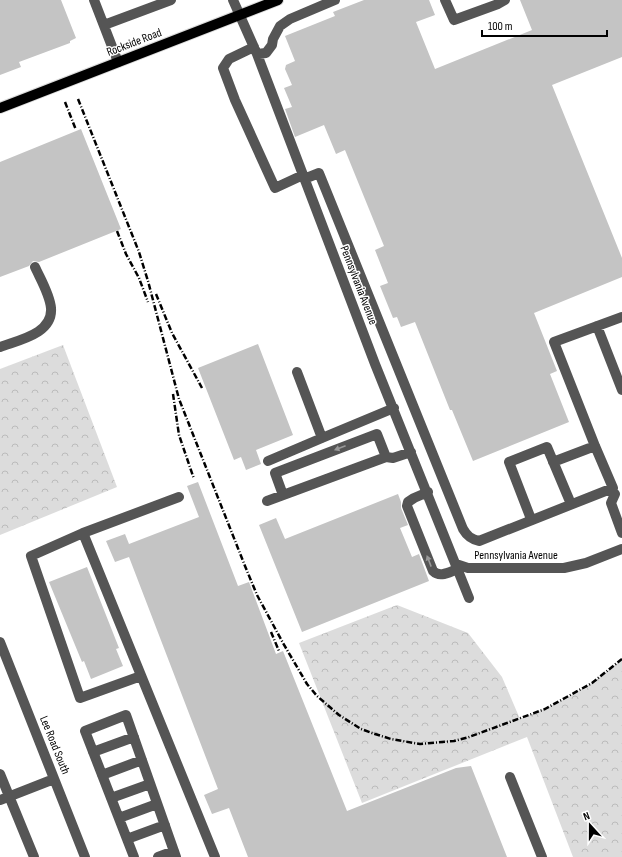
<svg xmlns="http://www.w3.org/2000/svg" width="622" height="857" font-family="'Sofia Sans Condensed',sans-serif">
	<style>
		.forest { fill: url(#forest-crowns) }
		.building { fill: #c4c4c4 }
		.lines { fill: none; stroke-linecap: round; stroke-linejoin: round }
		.major-casing { stroke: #dbdbdb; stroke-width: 12 }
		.minor { stroke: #555; stroke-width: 10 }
		.major { stroke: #000; stroke-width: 10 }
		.rail { stroke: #000; stroke-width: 2.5; stroke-dasharray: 6 2 1 2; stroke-linecap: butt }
		.oneway { fill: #999 }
		.labels { text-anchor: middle; stroke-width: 3; stroke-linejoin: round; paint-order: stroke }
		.street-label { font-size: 12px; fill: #000; stroke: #fff }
	</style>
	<defs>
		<pattern id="forest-crowns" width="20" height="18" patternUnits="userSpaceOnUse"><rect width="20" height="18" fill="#dcdcdc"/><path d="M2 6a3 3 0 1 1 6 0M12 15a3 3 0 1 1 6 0" fill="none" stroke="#bbb"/></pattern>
	</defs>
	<rect width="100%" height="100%" fill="#fff"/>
	<path class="forest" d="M63 345 117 487 0 535V369Z
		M397 605 468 633 502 677 520 719C558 705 592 686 622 659V857H573L527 737 362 803 299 643Z"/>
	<path class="building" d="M0 0H61L76 38 70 41V43L19 62 21 67 0 75Z
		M364 0H429L435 15 416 22 435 69 532 30 520 0H622V57L552 85 622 258V277L534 313 557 371 550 374 569 422 473 461 452 410H450L415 322 401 327 397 317 393 318 380 286 388 283 375 250 384 246 345 150 336 154 324 125 295 137 285 109 292 107 284 88 292 85 285 69 286 65 295 61 285 36 335 16 333 12Z
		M81 129 121 229 39 262 33 261 29 266 0 277V162Z
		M258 344 293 435 256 450 261 464 246 470 241 457 234 460 198 368Z
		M198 482 238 586 249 582 276 654 283 651 347 811 456 768 471 766 507 857H248L229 808 212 814 204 795 218 789 129 557 115 562 106 541 125 534 129 544 199 517 187 486Z
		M398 494 401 502V508L408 525 400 528 412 557 419 554 429 581 302 632 259 525 276 518 285 539Z
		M87 567 119 648 116 649 123 666 91 679 84 661 82 662 49 582Z"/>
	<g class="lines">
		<defs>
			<path id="major" d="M0 108 278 0"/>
		</defs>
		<use href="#major" class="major-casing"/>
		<path class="minor" d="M94 0 118 62
			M233 0 257 54 375 364 469 598
			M445 0 454 20 498 4 505 0
			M104 25 171 0
			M254 47 229 59 223 68 235 100 275 188 303 175
			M257 54 266 53 272 45 273 39 280 26 290 19 335 0
			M304 179 319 173 463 529C467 536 471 539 479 541L613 488 595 446 554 342 622 317
			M597 326 622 390
			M0 347C18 340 53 334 51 308 50 295 41 280 35 267
			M297 372 322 438 394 408
			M268 461 322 438
			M553 462 595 446
			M428 492 414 498 408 502 407 506 433 571C440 578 449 572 458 569
			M615 494 611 503 622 533
			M283 495 275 473 377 434 386 457
			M267 501 386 457 393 458 411 452
			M531 519 509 462 547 447 571 504
			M83 533 215 857
			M456 564 468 568H564L586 563 622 549
			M0 642 85 857
			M141 676 80 698 31 556 83 533 179 497
			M93 752 134 737
			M0 774 34 857
			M102 775 142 760
			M510 777 542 857
			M111 798 150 784
			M0 800 54 779
			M119 818 157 804
			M127 839 165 825
			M134 857 85 731 126 715 176 857
			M158 857 174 851"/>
		<use href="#major" class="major"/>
		<path class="rail" d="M78 99 139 252 148 281 179 399 245 566 257 595 283 643 307 684 317 696 339 715 361 729 375 734 391 739 420 744 454 741 469 737 545 709 592 683 622 659
			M65 102 76 130
			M117 231 126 254 139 278 148 302
			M156 294 172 333 202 388
			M173 394 179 435 194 479
			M271 632 279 651"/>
	</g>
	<defs><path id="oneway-solid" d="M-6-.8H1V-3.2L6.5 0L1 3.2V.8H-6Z"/></defs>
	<g class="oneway">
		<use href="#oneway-solid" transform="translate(340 448) rotate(159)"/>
		<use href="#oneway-solid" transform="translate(429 561) rotate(-111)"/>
	</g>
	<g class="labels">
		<g class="street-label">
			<text transform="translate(134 42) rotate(-21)" y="4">Rockside Road</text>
			<text transform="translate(359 285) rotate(69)" y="4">Pennsylvania Avenue</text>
			<text x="516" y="559">Pennsylvania Avenue</text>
			<text transform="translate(55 745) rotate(68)" y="4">Lee Road South</text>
		</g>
	</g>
	<g transform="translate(590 825) rotate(339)" stroke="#ffffff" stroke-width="3" paint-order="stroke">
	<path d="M0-3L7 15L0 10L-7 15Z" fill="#000000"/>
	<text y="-6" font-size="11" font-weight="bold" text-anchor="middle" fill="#000000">N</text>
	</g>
	<path d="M482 30v6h125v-6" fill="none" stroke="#000000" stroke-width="2"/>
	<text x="488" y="30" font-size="12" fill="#000000" stroke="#ffffff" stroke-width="3" paint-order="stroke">100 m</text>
</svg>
